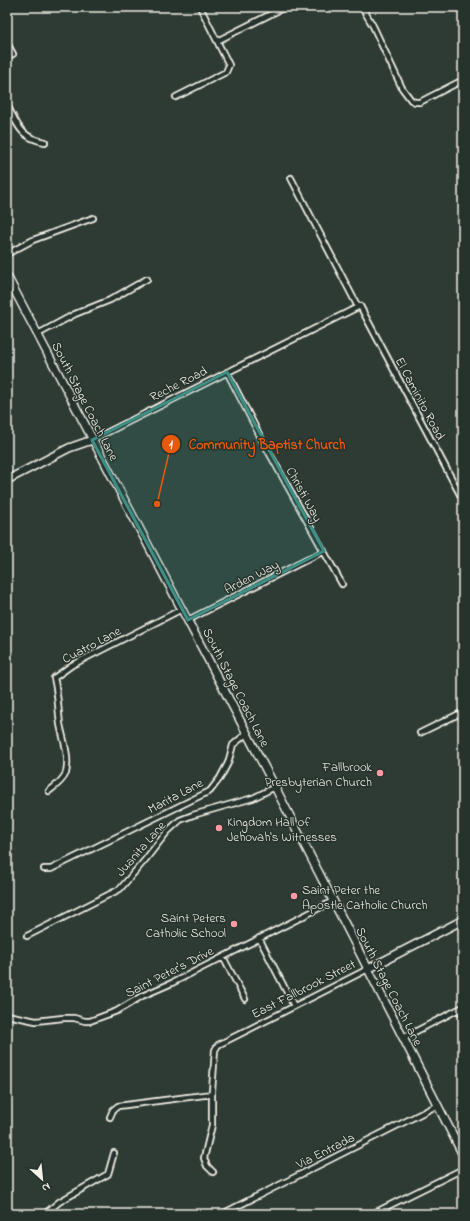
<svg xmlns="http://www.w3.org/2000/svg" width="470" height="1221" font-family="'Indie Flower',sans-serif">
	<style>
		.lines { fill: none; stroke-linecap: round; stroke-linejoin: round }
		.minor-casing { stroke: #f4f1e8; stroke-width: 8 }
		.secondary-casing { stroke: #f4f1e8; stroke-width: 10 }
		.minor { stroke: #26332d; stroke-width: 4.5 }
		.secondary { stroke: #26332d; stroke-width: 7 }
		.marked { fill: #3d8f86; fill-opacity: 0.2; stroke: #3d8f86; stroke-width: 3; stroke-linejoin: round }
		.poi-dot { fill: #ff9aa2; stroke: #26332d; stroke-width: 1.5 }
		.labels { text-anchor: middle; stroke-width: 3; stroke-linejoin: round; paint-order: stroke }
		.street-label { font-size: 13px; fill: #f4f1e8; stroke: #26332d }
		.poi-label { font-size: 13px; fill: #f4f1e8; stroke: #26332d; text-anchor: end }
		.leader { fill: none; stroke: #e8590c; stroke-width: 1.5 }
		.callout-dot { fill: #e8590c; stroke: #26332d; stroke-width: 1.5 }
		.mark-label { font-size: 12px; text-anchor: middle; font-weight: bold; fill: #fff }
		.callout-label { font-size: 14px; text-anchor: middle; font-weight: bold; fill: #e8590c; stroke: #26332d; stroke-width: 3; stroke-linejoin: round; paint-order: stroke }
	</style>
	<rect width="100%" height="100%" fill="#2e3b34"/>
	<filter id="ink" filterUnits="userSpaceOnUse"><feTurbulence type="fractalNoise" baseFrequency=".025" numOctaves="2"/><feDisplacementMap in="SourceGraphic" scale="8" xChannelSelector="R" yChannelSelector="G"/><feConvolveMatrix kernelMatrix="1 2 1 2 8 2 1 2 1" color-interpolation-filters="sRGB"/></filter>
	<g filter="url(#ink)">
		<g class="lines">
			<defs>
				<path id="minor" d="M362 7 373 26 402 88 411 100 415 102H420L463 80
					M217 41 285 7
					M7 43 13 54 7 57
					M176 97 226 72 229 65 200 7
					M7 105C18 125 20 138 45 142
					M291 178 358 307
					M7 254 33 240 93 218
					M38 334 75 314 110 300 147 279
					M227 372 262 440 342 584
					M92 440 360 306 463 500
					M188 620 324 551
					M420 733 463 712
					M49 791C56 786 63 780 66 773 70 756 63 740 60 724 58 708 58 693 54 678L72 665 182 609
					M44 869H51L210 791 220 778 228 763 233 745 247 733
					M27 936 120 889 145 860 167 832 180 820 193 815 253 798 275 787
					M259 938 294 1006
					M223 957 245 999
					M459 1009 463 1017
					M7 1015 36 1021 63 1018H74L85 1021H90L117 1011 142 996 172 983 333 901
					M403 1038 463 1007
					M110 1117 113 1110 118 1106 212 1094
					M213 1172 207 1166 204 1158 212 1125V1091L215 1050 218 1045 368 969
					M46 1213 59 1202 108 1174 114 1153
					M374 1213 463 1169
					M222 1214 438 1105"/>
				<path id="secondary" d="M7 276 275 787 463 1155
					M7 480 69 448 92 440
					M368 969 463 920"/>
			</defs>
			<use href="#minor" class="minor-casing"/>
			<use href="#secondary" class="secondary-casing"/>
			<use href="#minor" class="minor"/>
			<use href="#secondary" class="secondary"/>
		</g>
	</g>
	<path class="marked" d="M227 372 324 551 188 620 92 440Z"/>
	<g class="poi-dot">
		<circle cx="380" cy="773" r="4"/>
		<circle cx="219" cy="828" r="4"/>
		<circle cx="294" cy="896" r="4"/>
		<circle cx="234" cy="924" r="4"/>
	</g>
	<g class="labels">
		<g class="street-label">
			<text transform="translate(178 383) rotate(-27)" y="5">Reche Road</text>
			<text transform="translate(421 398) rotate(62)" y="5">El Caminito Road</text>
			<text transform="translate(86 401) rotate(63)" y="5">South Stage Coach Lane</text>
			<text transform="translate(305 494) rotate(61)" y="5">Christi Way</text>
			<text transform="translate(251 576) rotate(-27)" y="5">Arden Way</text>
			<text transform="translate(91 644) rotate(-28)" y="5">Cuatro Lane</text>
			<text transform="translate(237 687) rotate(63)" y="5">South Stage Coach Lane</text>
			<text transform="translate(175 795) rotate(-28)" y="5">Marita Lane</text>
			<text transform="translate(140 848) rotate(-49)" y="5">Juanita Lane</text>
			<text transform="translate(169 971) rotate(-27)" y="5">Saint Peter's Drive</text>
			<text transform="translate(390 986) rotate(63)" y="5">South Stage Coach Lane</text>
			<text transform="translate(303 988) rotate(-27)" y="5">East Fallbrook Street</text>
			<text transform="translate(325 1150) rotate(-27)" y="5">Via Entrada</text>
		</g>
		<g class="poi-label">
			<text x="372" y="771">Fallbrook<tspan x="372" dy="15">Presbyterian Church</tspan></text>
			<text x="227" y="826" text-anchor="start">Kingdom Hall of<tspan x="227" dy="15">Jehovah's Witnesses</tspan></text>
			<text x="302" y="894" text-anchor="start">Saint Peter the<tspan x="302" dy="15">Apostle Catholic Church</tspan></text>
			<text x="226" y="922">Saint Peters<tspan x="226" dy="15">Catholic School</tspan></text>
		</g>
	</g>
	<path class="leader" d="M157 504L171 444"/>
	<g class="callout-dot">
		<circle cx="157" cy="504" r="4"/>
		<circle cx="171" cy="444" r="10"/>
	</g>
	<g class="mark-label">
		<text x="171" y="448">1</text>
	</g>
	<g class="callout-label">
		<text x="267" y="449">Community Baptist Church</text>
	</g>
	<rect width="470" height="1221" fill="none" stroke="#26332d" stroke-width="24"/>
	<rect x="12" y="12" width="446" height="1197" fill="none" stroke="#f4f1e8" stroke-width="1.5" filter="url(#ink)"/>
	<g transform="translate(42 1179) rotate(153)" stroke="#26332d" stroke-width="3" paint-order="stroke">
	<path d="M0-3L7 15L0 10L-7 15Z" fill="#f4f1e8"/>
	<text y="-6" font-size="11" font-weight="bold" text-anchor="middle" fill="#f4f1e8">N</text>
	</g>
</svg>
